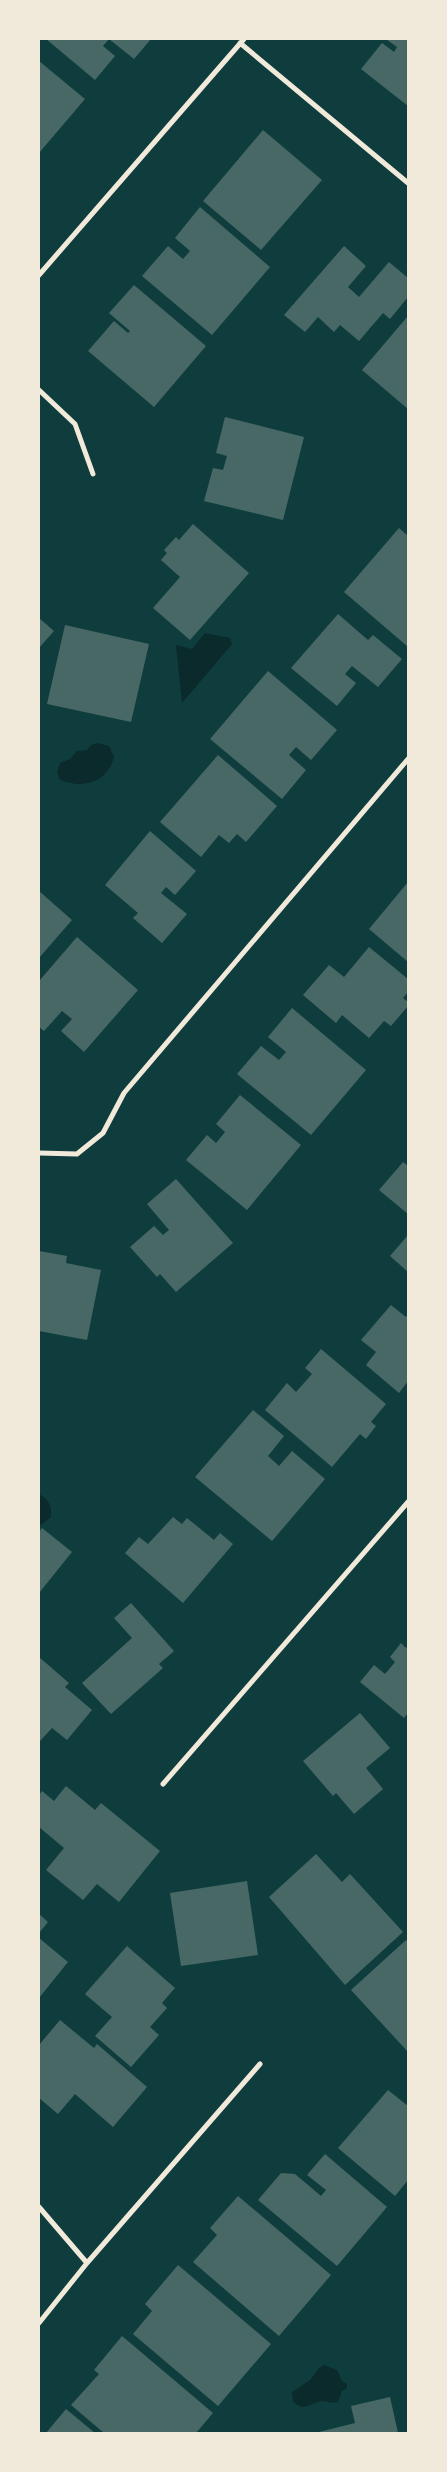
<svg xmlns="http://www.w3.org/2000/svg" width="447" height="2472" font-family="Rubik,sans-serif">
	<style>
		.water { fill: #0a2a2b }
		.building { fill: #486865 }
		.lines { fill: none; stroke-linecap: round; stroke-linejoin: round }
		.minor { stroke: #f1e9da; stroke-width: 5 }
	</style>
	<rect width="100%" height="100%" fill="#0f3d3e"/>
	<path class="water" d="M205 633 230 638 232 644 182 703 176 645 192 649Z
		M97 743 109 746 114 757C107 783 84 789 60 780L57 772 60 763 70 759 77 751 87 750 91 745Z
		M39 1494C49 1500 52 1506 51 1517L41 1525H39Z
		M324 2365 337 2370 342 2381 347 2384V2388L342 2391 338 2402C331 2404 328 2401 322 2401 310 2403 304 2412 293 2402L292 2392 310 2380 318 2369Z"/>
	<path class="building" d="M46 39H109L103 46 115 56 95 80Z
		M109 39H151L134 59Z
		M386 39H408V106L361 69 382 43 394 52 397 47Z
		M39 61 85 99 39 153Z
		M263 130 322 180 261 250 203 201Z
		M200 207 270 267 212 335 142 276 168 246 183 259 190 251 175 238Z
		M344 246 366 266 348 287 359 297 389 262 408 278V297L390 319 383 313 359 341 340 325 334 332 318 317 305 332 284 315Z
		M134 285 206 346 154 407 88 351 114 321 128 333 130 331 109 313Z
		M408 316V409L362 370Z
		M225 417 304 437 283 520 204 501 213 468 223 470 227 456 216 453Z
		M193 524 249 573 190 640 153 608 180 577 161 560 167 553 164 550 176 537 179 540Z
		M399 528 408 536 407 646 344 592Z
		M338 614 368 640 373 635 402 659 378 687 352 666 345 674 356 683 337 706 291 668Z
		M39 618 54 631 39 648Z
		M65 625 149 644 131 722 47 704Z
		M268 671 337 730 311 760 296 747 289 755 306 770 282 799 210 739Z
		M218 755 277 806 246 842 237 834 229 843 219 835 201 857 160 822Z
		M150 831 196 871 175 895 166 887 161 893 187 914 162 943 133 918 138 913 105 885Z
		M408 882V962L369 929Z
		M39 891 72 920 39 958Z
		M77 937 138 990 84 1052 61 1031 72 1019 62 1011 44 1031 39 1027V981Z
		M369 947 408 979V992L403 998 408 1002V1006L391 1026 384 1021 369 1038 342 1015 336 1023 303 995 329 965 344 977Z
		M292 1008 366 1070 311 1135 237 1074 261 1046 279 1060 286 1052 268 1037Z
		M240 1095 301 1145 247 1210 186 1160 207 1135 216 1143 225 1132 216 1124Z
		M403 1162 408 1166V1214L379 1190Z
		M176 1179 233 1243 176 1292 160 1274 157 1277 130 1247 154 1226 163 1235 169 1230 147 1204Z
		M408 1235V1272L390 1256Z
		M39 1251 67 1256 66 1263 101 1270 87 1340 39 1331Z
		M391 1305 406 1317 408 1314V1381L399 1393 366 1365 376 1352 361 1340Z
		M321 1349 386 1404 371 1422 376 1426 366 1439 360 1434 332 1467 265 1410 287 1383 296 1392 312 1374 305 1368Z
		M253 1410 284 1436 268 1456 279 1466 292 1451 325 1479 272 1541 195 1477Z
		M173 1517 182 1524 187 1518 214 1540 220 1533 233 1544 183 1603 125 1553 139 1537 148 1544Z
		M42 1528 72 1552 39 1593V1532Z
		M131 1603 174 1651 159 1664 163 1668 111 1714 82 1683 132 1638 114 1618Z
		M401 1643 406 1648 408 1646V1713L404 1718 360 1682 374 1665 385 1674 395 1662 390 1657Z
		M39 1657 69 1683 65 1687 92 1710 67 1740 52 1728 40 1741 39 1740Z
		M360 1713 390 1748 366 1768 383 1789 354 1814 336 1793 333 1796 303 1761Z
		M66 1786 95 1810 101 1803 160 1851 119 1902 97 1884 83 1900 46 1870 64 1848 39 1827V1795L42 1791 54 1801Z
		M316 1854 342 1882 350 1874 403 1932 345 1985 269 1897Z
		M247 1881 258 1955 181 1966 170 1893Z
		M39 1914 48 1922 39 1933Z
		M39 1938 68 1962 39 1998Z
		M406 1940 408 1942V2052L351 1990Z
		M127 1946 175 1988 162 2003 167 2008 150 2027 159 2035 131 2067 95 2036 112 2017 85 1994Z
		M60 2020 94 2048 97 2044 147 2087 113 2127 75 2094 58 2114 39 2098V2045Z
		M388 2090 408 2106V2180L395 2196 338 2148Z
		M325 2154 387 2207 337 2266 258 2200 281 2173 295 2174 321 2196 326 2190 307 2175Z
		M238 2196 331 2275 279 2336 193 2262 217 2235 210 2228Z
		M178 2265 271 2344 218 2406 133 2334 152 2311 145 2304Z
		M122 2336 213 2413 196 2433H104L71 2405 99 2374 94 2370Z
		M390 2397 398 2433H315L355 2423 351 2406Z
		M66 2409 95 2433H46Z"/>
	<g class="lines">
		<path class="minor" d="M240 43 408 183
			M39 275 244 39
			M39 390 75 424 93 474
			M39 1153 77 1154 103 1133 124 1093 408 759
			M163 1784 408 1502
			M39 2207 87 2263
			M39 2323 87 2263 260 2064"/>
	</g>
	<rect width="447" height="2472" fill="none" stroke="#f1e9da" stroke-width="80"/>
</svg>
